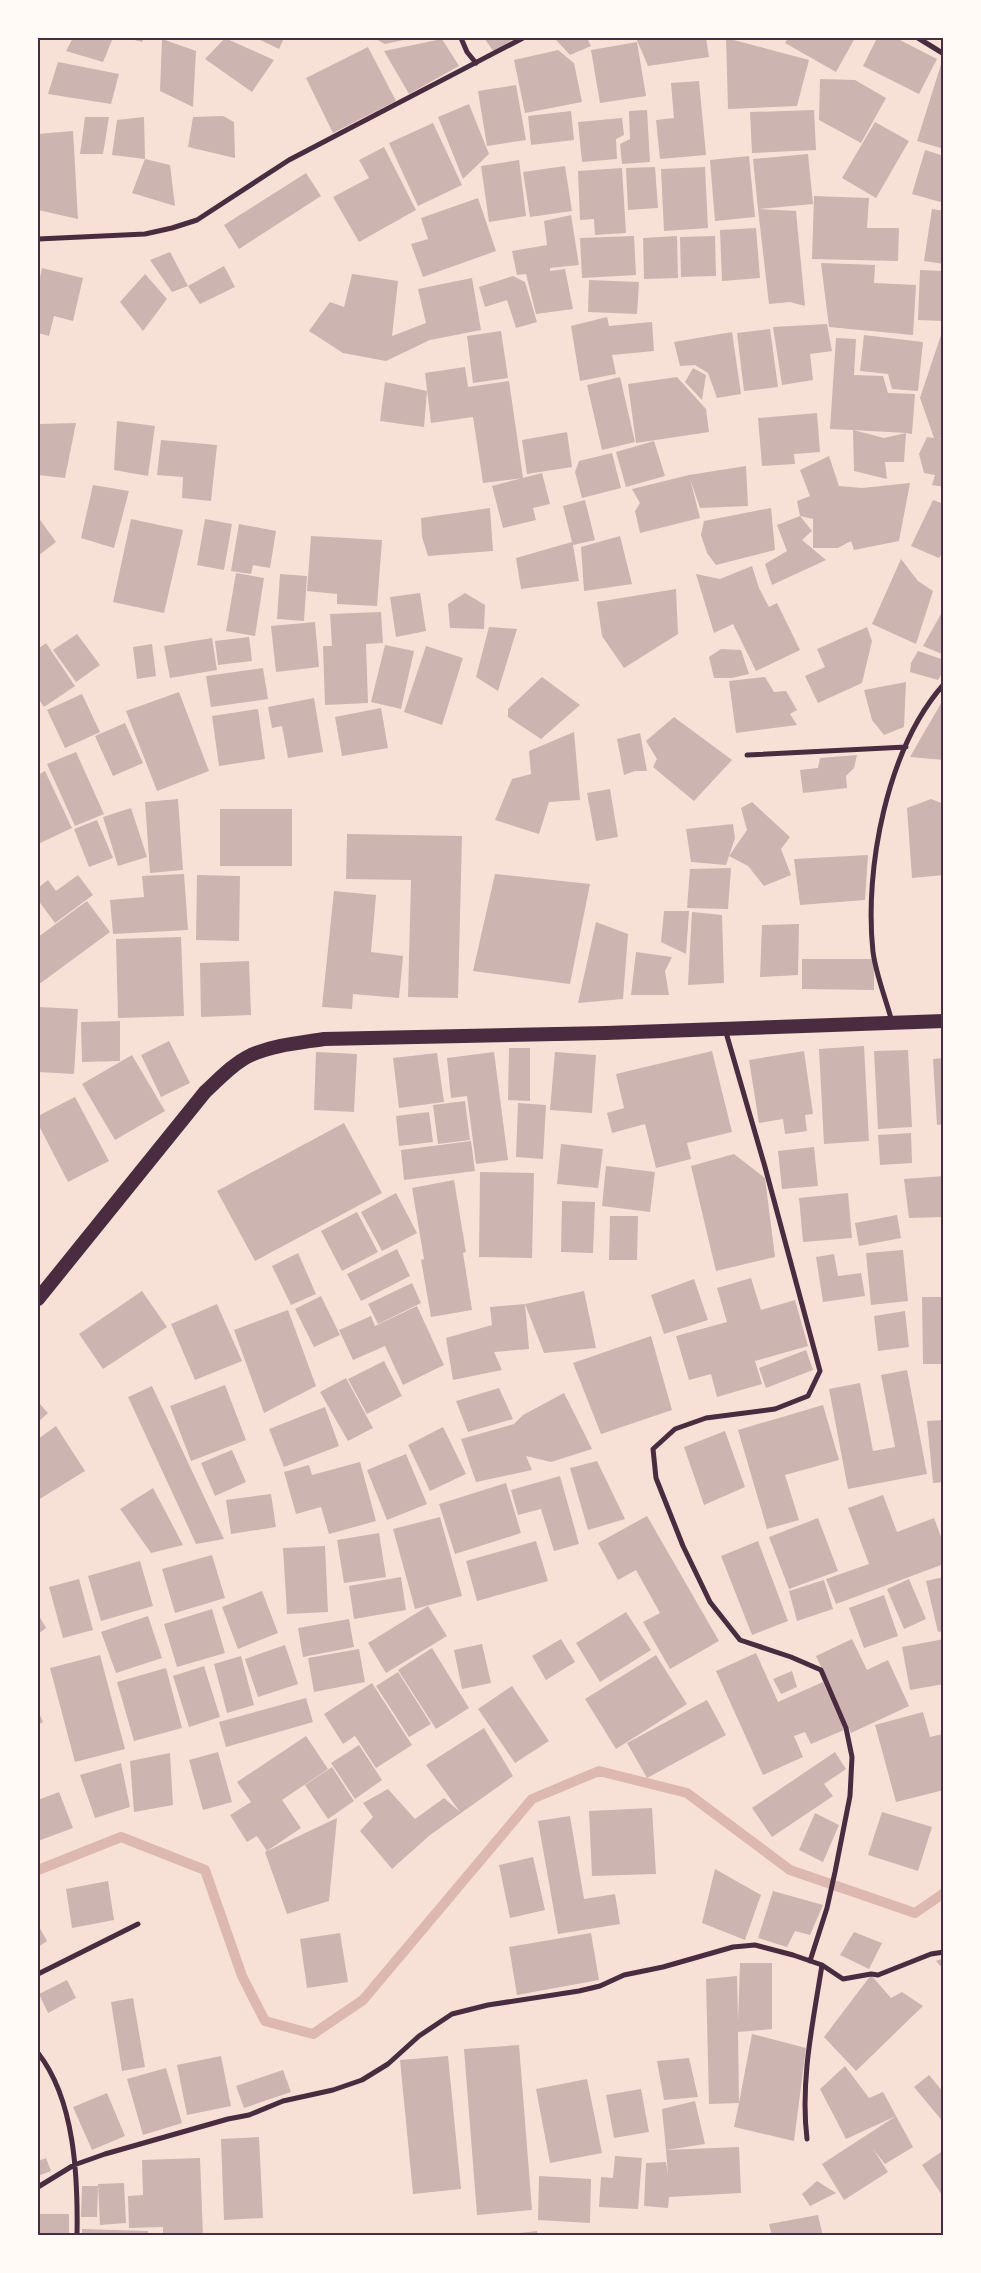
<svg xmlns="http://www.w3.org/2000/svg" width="981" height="2273" font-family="'PT Sans Narrow',sans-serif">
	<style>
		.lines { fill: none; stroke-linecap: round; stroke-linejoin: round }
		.stream { stroke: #dcb8b0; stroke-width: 10 }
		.building { fill: #ccb4b1; fill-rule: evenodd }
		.minor { stroke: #4a2c40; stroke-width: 5 }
		.trunk { stroke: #4a2c40; stroke-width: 14 }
		.neatline { fill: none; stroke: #4a2c40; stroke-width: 2 }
	</style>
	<rect width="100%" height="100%" fill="#f7e1d7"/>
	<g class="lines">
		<path class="stream" d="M38 1870 121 1837 205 1870 242 1976 265 2021 313 2034 363 2000 532 1799 599 1771 687 1793 790 1870 915 1913 944 1893"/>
	</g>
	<path class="building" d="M73 38H113L103 62 66 51Z
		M127 38H144L142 42Z
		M225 38 274 60 252 92 205 59Z
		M256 38H284L279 49Z
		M374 38H413L385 44Z
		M484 38H515L494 52Z
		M562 38H587L591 46 570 55 556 40Z
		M636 38H706L709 57 648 66Z
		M726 38 809 60 797 106 728 109Z
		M788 38H855L836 72 785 43Z
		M877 38H896L937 59 919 94 863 66Z
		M162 39 196 51 193 107 160 91Z
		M442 39 459 66 409 94 384 51Z
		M637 42 646 96 600 103 591 50Z
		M368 47 396 101 333 133 306 78Z
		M558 50 574 63 582 102 525 113 514 60Z
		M943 58 944 59V149L917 141Z
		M58 62 119 74 111 104 48 94Z
		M820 79 855 80 886 98 861 143 819 120Z
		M699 81 706 155 660 159 656 120 674 118 671 83Z
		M516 85 526 140 487 146 478 91Z
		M469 104 489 154 463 179 438 117Z
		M647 110 650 162 622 164 620 144 630 139 629 111Z
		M814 110 816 150 752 153 750 112Z
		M571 111 574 140 531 145 528 116Z
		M223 116 234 122 235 158 188 147 193 117Z
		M85 117H109L103 154H80Z
		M144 117 145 159 170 165 175 206 132 193 145 159 112 155 117 120Z
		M622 118 624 135 616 139 617 159 582 162 578 122Z
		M875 122 909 141 876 198 842 178Z
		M433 123 462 185 418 206 389 143Z
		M73 131 78 219 38 210V134Z
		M384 147 416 210 359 242 333 197 369 178 359 160Z
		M925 150 944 156V203L912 194Z
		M808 154 813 204 758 209 753 159Z
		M749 156 755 217 715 221 710 160Z
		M519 160 526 216 489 222 481 166Z
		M565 166 572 211 530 217 523 172Z
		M655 167 658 208 628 210 626 168Z
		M705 167 708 228 664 231 661 169Z
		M622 168 626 233 595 235 594 219 580 220 578 171Z
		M306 173 321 196 239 249 224 225Z
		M814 196 869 198 867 228H899L898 261 812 259Z
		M478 198 496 251 423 277 411 244 428 239 421 218Z
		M758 209 796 211 805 306 790 302 769 304Z
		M932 209 944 211V264L924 261Z
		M571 215 579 265 550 268V271L565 269 573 309 536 314 526 274 517 275 512 251 547 245 544 221Z
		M756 228 760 278 722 281 720 230Z
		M634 236 636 275 582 278 580 238Z
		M677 236 678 278 644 279 643 238Z
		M715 236 716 276 681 277 680 237Z
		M170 252 188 286 172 292 150 260Z
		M821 263 875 265 874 283 916 285 913 335 829 327Z
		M224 266 235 287 200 304 188 286Z
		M42 268 83 278 73 321 54 316 49 336 38 333V287Z
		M920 270 944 271V321L918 320Z
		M145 274 167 299 143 331 120 302Z
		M352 274 398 281 392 336 426 323 418 289 472 278 481 330 430 340 386 361 343 353 309 331 330 302 344 307Z
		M513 276 525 282 537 322 516 328 507 300 485 307 479 287Z
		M589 280 639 282 637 314 588 312Z
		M607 317 609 326 652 322 654 351 612 355 616 374 580 381 571 326Z
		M827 324 832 351 810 354 813 380 782 385 773 327Z
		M770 329 778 387 744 391 737 333Z
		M501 331 508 378 473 383 467 336Z
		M732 332 741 394 717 398 708 373 695 365 680 366 674 342Z
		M864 335 923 342 918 391 892 389 888 374 860 371Z
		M941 335H944V438H938L944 439V487L932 485 935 475 924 473 919 454 927 437 934 438 920 398Z
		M836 338 856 339 854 375 883 376 888 393 915 394 912 434 906 433 904 462H885L887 479 854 471 853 430 830 429ZM853 430 906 433 884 438Z
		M465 367 468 387 509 381 523 478 483 483 473 417 431 423 425 373Z
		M693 368 706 375 702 400 685 382Z
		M620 377 635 442 602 450 587 385Z
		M677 377 706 409 709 432 636 443 628 384Z
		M385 382 427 391 424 427 380 421Z
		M817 413 820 452 794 454 795 464 762 466 758 418Z
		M117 421 155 426 148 476 114 470Z
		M76 423 65 478 38 475V424Z
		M567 432 572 467 527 474 522 440Z
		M161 440 217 445 211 501 182 498 183 477 157 475Z
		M654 441 665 476 626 487 616 452Z
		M612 453 621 488 582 498 575 472 579 461Z
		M829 456 839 486 862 488 910 483 899 541 854 550 851 541 838 548H813V519L800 516 812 531 802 540 826 560 772 585 765 564 787 551 777 525 800 516 797 501 810 496 800 470Z
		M746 466 748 506 700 508 690 479 700 518 640 533 635 511 640 503 632 489 689 475Z
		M542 473 550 504 533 508 536 520 503 528 492 486Z
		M93 485 129 491 114 548 81 538Z
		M585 500 595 540 573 545 579 581 521 589 516 558 572 542 563 506Z
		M933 500 944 504V550L939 558 911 546Z
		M490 508 493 551 428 556 422 537 421 518Z
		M771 508 775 550 716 565 707 553 701 535 704 521Z
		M38 517 56 542 38 556Z
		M131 519 183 530 164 613 113 602Z
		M205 519 232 524 224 570 197 565Z
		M239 524 276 531 270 568 253 565 251 574 231 571Z
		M311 536 382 540 377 606 337 604V594L307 591Z
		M620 536 632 584 584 591 581 547Z
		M901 559 918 581 933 591 916 644 872 624Z
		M752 566 759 588 769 607 777 603 800 650 756 671 733 624 714 633 696 574 720 579Z
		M236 573 264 578 255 636 226 631Z
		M280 574 307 576 304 621 277 619Z
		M676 589 678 634 624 668 602 636 597 602Z
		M420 593 426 631 396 637 390 597Z
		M465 593 485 605 484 629 450 628 448 604Z
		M381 612 383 643 366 644 368 703 325 705 323 646H332L330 614Z
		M941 614 944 615V655L923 646Z
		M315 622 319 667 276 672 271 626Z
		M489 627 517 629 498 691 476 677Z
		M867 627 872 641 862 683 818 703 805 676 825 667 817 649Z
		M77 634 100 665 76 682 53 650Z
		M249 637 252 661 218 665 215 641Z
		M212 638 217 670 170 678 164 646Z
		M46 643 75 686 44 707 38 698V649Z
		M152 644 156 676 137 679 133 647Z
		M385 645 414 651 401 709 371 702Z
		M426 646 463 658 442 725 404 712Z
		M721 649 741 650 749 674 732 678H714L709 657Z
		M918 651 944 660V670L938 680 910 672 911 663Z
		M263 668 268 699 211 707 206 676Z
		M542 677 580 705 541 739 508 717V709Z
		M765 677 774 692 786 691 797 710 790 714 797 725 736 733 729 681Z
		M906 682 904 727 884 735 872 720 864 690Z
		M179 692 209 771 157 791 126 711Z
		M82 694 100 732 65 748 47 710Z
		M314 698 323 752 288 758 282 726 272 728 268 707Z
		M944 698V760L910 757Z
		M381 708 388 748 342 756 335 717Z
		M258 709 265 759 219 766 212 716Z
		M674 717 732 760 694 801 653 767 657 759 646 741Z
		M125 723 143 763 113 776 95 736Z
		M574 732 580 800 549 802 539 834 495 820 512 779 531 774 529 751Z
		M640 733 647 771H635L624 775 617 739Z
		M76 752 104 814 75 826 47 764Z
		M857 755 854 768 846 776 847 788 803 793 800 770 818 768 820 758Z
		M45 771 72 828 38 844V775Z
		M610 789 618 837 596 841 587 793Z
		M178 799 183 870 150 873 145 802Z
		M931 799 944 804V875L912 878 907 808Z
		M752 802 790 837 781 849 791 875 764 886 748 866 729 856 726 865 691 862 686 829 733 824 735 838 729 856 747 830 741 808Z
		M131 808 147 857 118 866 103 817Z
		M220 809H292V866H220Z
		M97 820 113 858 89 867 74 829Z
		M347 834 462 836 458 998 408 997 411 880 346 879Z
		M868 855 865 900 800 905 794 859Z
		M731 868 728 909 687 908 690 869Z
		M184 874 188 930 113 934 110 900 144 897 142 876Z
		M495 874 590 884 570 984 473 971Z
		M78 875 93 895 55 923 38 900V888L48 880 56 891Z
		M197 875 240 876 239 941 196 940Z
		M334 891 376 895 371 952 403 956 399 998 353 994 352 1009 322 1007Z
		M87 901 110 932 38 985V937Z
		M664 911H689L686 954 661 942Z
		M692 912 722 915 724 983 688 985Z
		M596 922 628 934 623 999 578 1003Z
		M799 924 798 975 760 977 762 925Z
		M181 937 184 1016 118 1018 116 939Z
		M636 952 672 957 665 971 669 995H631Z
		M802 959H874V990L802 989Z
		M249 961 251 1015 201 1017 200 963Z
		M38 1007 78 1009 74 1074 38 1072Z
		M120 1021V1061L82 1062 81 1022Z
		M169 1041 190 1083 161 1097 141 1055Z
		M864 1046 869 1141 824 1144 819 1049Z
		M509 1048H530V1101L508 1100Z
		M908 1050 912 1127 878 1129 874 1051Z
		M712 1051 732 1132 687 1143 691 1159 656 1168 645 1124 612 1133 607 1113 624 1108 616 1074Z
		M804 1051 813 1114 805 1115 807 1131 785 1134 783 1119 759 1123 749 1060Z
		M316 1052 357 1054 354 1112 314 1110Z
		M494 1052 508 1160 476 1164 467 1096 451 1098 447 1058Z
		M555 1052 596 1055 592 1113 550 1110Z
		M437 1053 444 1102 399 1108 393 1058Z
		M132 1055 165 1111 115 1140 82 1084Z
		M944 1058V1124L937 1125 933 1059Z
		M75 1097 109 1161 68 1182 38 1124V1116Z
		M465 1101 470 1140 438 1144 433 1105Z
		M518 1103 546 1105 543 1159 516 1157Z
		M429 1112 433 1142 399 1146 396 1116Z
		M344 1123 382 1193 255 1261 217 1191Z
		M911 1133 912 1163 880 1165 878 1135Z
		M471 1141 475 1171 404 1180 401 1150Z
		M561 1144 603 1149 598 1188 557 1184Z
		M814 1147 818 1186 782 1189 778 1151Z
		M734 1154 765 1178 775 1257 716 1271 691 1166Z
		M606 1166 655 1172 650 1212 602 1206Z
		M480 1172 534 1173 532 1258 479 1257Z
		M944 1176V1217L909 1218 904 1179Z
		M454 1180 466 1252 463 1253 472 1310 431 1317 421 1260 424 1259 412 1188Z
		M396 1193 417 1233 382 1251 361 1212Z
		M848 1193 852 1238 803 1242 799 1198Z
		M562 1201 595 1202 593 1253 561 1252Z
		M357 1212 378 1252 342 1271 321 1231Z
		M897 1215 901 1238 859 1246 855 1223Z
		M610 1216H638L637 1260H609Z
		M397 1249 410 1276 361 1301 347 1274Z
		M903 1250 908 1301 871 1305 866 1253Z
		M298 1253 316 1294 291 1305 272 1266Z
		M834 1254 838 1276 861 1273 865 1296 823 1302 816 1257Z
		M751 1278 761 1310 795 1300 808 1346 755 1361 762 1384 717 1397 711 1374 689 1380 676 1336 727 1322 717 1288Z
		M694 1279 708 1320 664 1334 651 1295Z
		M412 1283 421 1303 378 1324 368 1304Z
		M142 1291 167 1327 103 1369 79 1334Z
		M584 1291 596 1348 544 1353 525 1304 529 1349 494 1352 502 1370 453 1380 446 1338 492 1325 490 1307 525 1304Z
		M321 1296 340 1335 314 1347 295 1309Z
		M922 1297H944V1364H923Z
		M217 1304 242 1361 195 1380 171 1324Z
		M417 1306 444 1365 403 1385 385 1346 353 1360 339 1330 371 1316 375 1326Z
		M288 1310 316 1386 264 1413 234 1330Z
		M905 1311 909 1347 878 1351 874 1316Z
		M651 1336 672 1410 601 1434 573 1363Z
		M806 1350 813 1370 766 1388 759 1368Z
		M384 1361 402 1396 367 1414 348 1379Z
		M907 1370 927 1474 848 1489 829 1389 860 1383 873 1451 895 1447 881 1375Z
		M346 1378 373 1428 348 1441 320 1392Z
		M225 1385 246 1440 191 1461 170 1406Z
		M152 1386 224 1539 196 1544 128 1397Z
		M499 1388 513 1419 468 1432 456 1401Z
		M564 1393 592 1449 551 1462 526 1456 532 1470 476 1482 461 1439 514 1424 523 1415Z
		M38 1402 48 1413 38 1422Z
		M823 1405 839 1460 785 1475 799 1520 767 1529 738 1430Z
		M325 1407 339 1446 284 1467 269 1429Z
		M944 1420V1482L933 1483 927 1421Z
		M56 1426 85 1471 38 1500V1439Z
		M443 1427 466 1474 430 1491 408 1445Z
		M725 1431 745 1487 704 1505 684 1447Z
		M232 1450 246 1482 215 1496 201 1463Z
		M406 1454 427 1504 387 1520 367 1470Z
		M597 1461 625 1519 588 1530 570 1468Z
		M360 1462 376 1521 329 1534 321 1507 296 1514 284 1472 309 1465 312 1475Z
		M560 1476 579 1544 554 1551 541 1509 518 1515 511 1490Z
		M506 1483 521 1533 455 1554 439 1504Z
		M153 1488 183 1545 151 1553 120 1509Z
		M271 1494 276 1527 231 1534 226 1500Z
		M883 1495 897 1532 934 1518 944 1545V1564L836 1604 826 1579 869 1564 848 1508Z
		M647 1516 719 1641 670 1669 643 1622 660 1613 636 1570 618 1580 598 1543Z
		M440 1517 462 1596 415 1609 393 1529Z
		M818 1518 838 1571 789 1589 769 1537Z
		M379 1533 386 1577 344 1583 337 1540Z
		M536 1541 548 1581 477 1601 466 1561Z
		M758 1541 788 1621 752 1635 721 1556Z
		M325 1546 328 1612 287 1614 283 1548Z
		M212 1555 225 1598 175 1613 162 1569Z
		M140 1561 153 1606 101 1621 88 1576Z
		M401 1577 406 1610 354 1619 349 1586Z
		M944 1577V1631L938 1632 926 1581Z
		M79 1579 93 1630 63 1638 49 1587Z
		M909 1579 926 1619 904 1629 887 1589Z
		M824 1580 833 1609 797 1621 789 1591Z
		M262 1591 278 1633 238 1649 222 1607Z
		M884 1595 898 1636 864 1648 849 1608Z
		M428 1606 447 1636 386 1673 368 1643Z
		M212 1609 225 1653 177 1667 164 1624Z
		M626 1612 651 1650 600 1682 576 1643Z
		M38 1614 46 1628 38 1634Z
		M148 1616 162 1658 116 1673 101 1632Z
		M349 1619 354 1647 303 1657 298 1628Z
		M561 1639 575 1662 546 1680 532 1656Z
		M852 1639 867 1670 888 1660 909 1706 851 1733 816 1656Z
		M944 1639V1684L910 1690 902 1647Z
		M482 1644 491 1683 462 1689 454 1650Z
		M285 1645 298 1684 258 1697 245 1659Z
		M432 1648 469 1708 436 1729 398 1670Z
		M359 1649 365 1682 314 1692 308 1658Z
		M756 1653 778 1702 823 1682 844 1730 811 1744 805 1732 794 1736 803 1757 763 1775 716 1671Z
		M100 1655 125 1749 75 1762 50 1668Z
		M656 1655 687 1704 616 1749 585 1699Z
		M241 1656 254 1705 227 1713 214 1664Z
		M204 1666 220 1717 189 1727 173 1676Z
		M166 1668 182 1728 134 1741 117 1682Z
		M792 1671 797 1687 781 1694 773 1679Z
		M398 1672 431 1724 409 1737 376 1686Z
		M372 1683 412 1745 376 1768 355 1736 343 1744 324 1714Z
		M512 1686 549 1741 515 1763 478 1709Z
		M306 1698 313 1722 226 1747 219 1722Z
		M707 1700 726 1735 647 1778 627 1743Z
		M38 1710 43 1722 38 1725Z
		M923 1712 930 1737 943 1734 944 1736V1790L896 1802 875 1725Z
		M484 1728 513 1776 430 1835 392 1869 360 1831 373 1817 363 1803 388 1789 415 1819 444 1798 460 1812 426 1765Z
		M306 1736 328 1769 282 1800 301 1828 267 1851 257 1836 247 1842 230 1815 251 1802 237 1782Z
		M359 1745 382 1780 355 1799 331 1763Z
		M218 1752 232 1802 203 1810 189 1760Z
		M835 1752 846 1769 824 1784 833 1796 772 1837 752 1808Z
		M170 1753 173 1805 134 1812 130 1761Z
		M121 1763 130 1807 95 1818 80 1775Z
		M332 1767 354 1801 328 1819 305 1785Z
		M59 1792 73 1828 38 1841V1800Z
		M652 1808 656 1874 592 1876 589 1811Z
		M882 1812 932 1827 918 1871 868 1855Z
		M815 1813 839 1825 823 1862 799 1850Z
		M570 1816 584 1899 615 1894 620 1924 558 1934 538 1821Z
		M337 1818 329 1901 287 1914 265 1852Z
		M533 1857 545 1910 510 1918 499 1865Z
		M715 1869 761 1895 745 1940 702 1923Z
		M108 1881 114 1920 72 1928 66 1889Z
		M773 1891 823 1905 810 1935 795 1931 787 1947 758 1938Z
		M38 1925 47 1941 38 1947Z
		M854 1932 882 1943 869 1969 840 1955Z
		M340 1933 348 1982 307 1988 300 1939Z
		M591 1933 599 1980 517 1995 509 1947Z
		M944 1958V1970L936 1961Z
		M740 1963H772V2029L738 2032 739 2103 752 2034 806 2048 794 2141 734 2127 739 2103 709 2104 706 1979 737 1976 738 2022Z
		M871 1975 891 1998 902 1992 923 2006 856 2071 824 2037Z
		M67 1980 76 1998 48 2013 39 1994Z
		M133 1998 145 2067 122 2071 111 2002Z
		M519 2045 532 2210 477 2215 464 2049Z
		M221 2056 231 2106 187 2115 177 2065Z
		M448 2056 461 2189 413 2194 400 2060Z
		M689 2058 698 2097 664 2100 657 2061Z
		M845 2066 869 2098 883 2092 913 2147 885 2164 873 2149 888 2172 844 2200 822 2164 896 2116 846 2139 820 2089Z
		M166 2068 182 2123 143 2135 127 2079Z
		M283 2070 291 2092 244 2108 236 2086Z
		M929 2075 944 2093V2123L914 2087Z
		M587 2079 602 2153 550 2163 536 2089Z
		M641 2089 649 2132 614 2138 606 2095Z
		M107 2093 125 2136 92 2150 73 2107Z
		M695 2101 705 2144 666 2150 662 2109Z
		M259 2137 263 2218 224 2220 221 2139Z
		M739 2147 741 2193 669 2197 668 2208 644 2206 646 2163 666 2162 668 2175 666 2150Z
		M944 2150V2198L922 2165Z
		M615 2156 642 2158 638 2209 599 2207 601 2177 613 2178Z
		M46 2158 51 2171 38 2176V2161Z
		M200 2158 203 2236H163V2227L129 2228 128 2196 143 2195 142 2160Z
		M539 2176 591 2179 590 2223 538 2220Z
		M817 2181 836 2193 810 2206 802 2194Z
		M124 2183 126 2223 100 2225 98 2184Z
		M82 2186H98L97 2217H81Z
		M38 2214H69V2236H38Z
		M818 2215 823 2236H772L769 2224Z
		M82 2229 148 2231V2236H82Z
		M537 2231V2236H510V2234Z"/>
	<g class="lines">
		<path class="minor" d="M461 38 467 52 476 63
			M918 38 944 54
			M38 239 145 234 172 228 197 220 289 160 523 38
			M747 755 906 747
			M892 1022C886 999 876 975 873 952 864 869 887 748 944 684
			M725 1029 765 1167 820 1371 808 1396 775 1409 706 1418 675 1429 653 1449 656 1478 683 1546 710 1602 740 1640 791 1657 821 1670 846 1728 852 1757 850 1796 835 1872 827 1908 810 1961
			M38 1974 138 1924
			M38 2053C75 2100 78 2177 77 2236
			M807 2139C800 2081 813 2022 822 1965
			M38 2187 74 2165 105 2154 228 2119 249 2115 283 2101 333 2090 362 2080 388 2064 419 2036 452 2014 488 2005 579 1991 600 1986 624 1975 663 1967 733 1947 755 1945 793 1955 822 1965 843 1979 871 1974 878 1975 931 1954 944 1952"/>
		<path class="trunk" d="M38 1299 205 1092C219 1079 234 1063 251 1055 274 1045 299 1043 324 1039L606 1033 944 1021"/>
	</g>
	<rect width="981" height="2273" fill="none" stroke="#fffaf5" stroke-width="78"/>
	<rect x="39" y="39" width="903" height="2195" class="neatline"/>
</svg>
